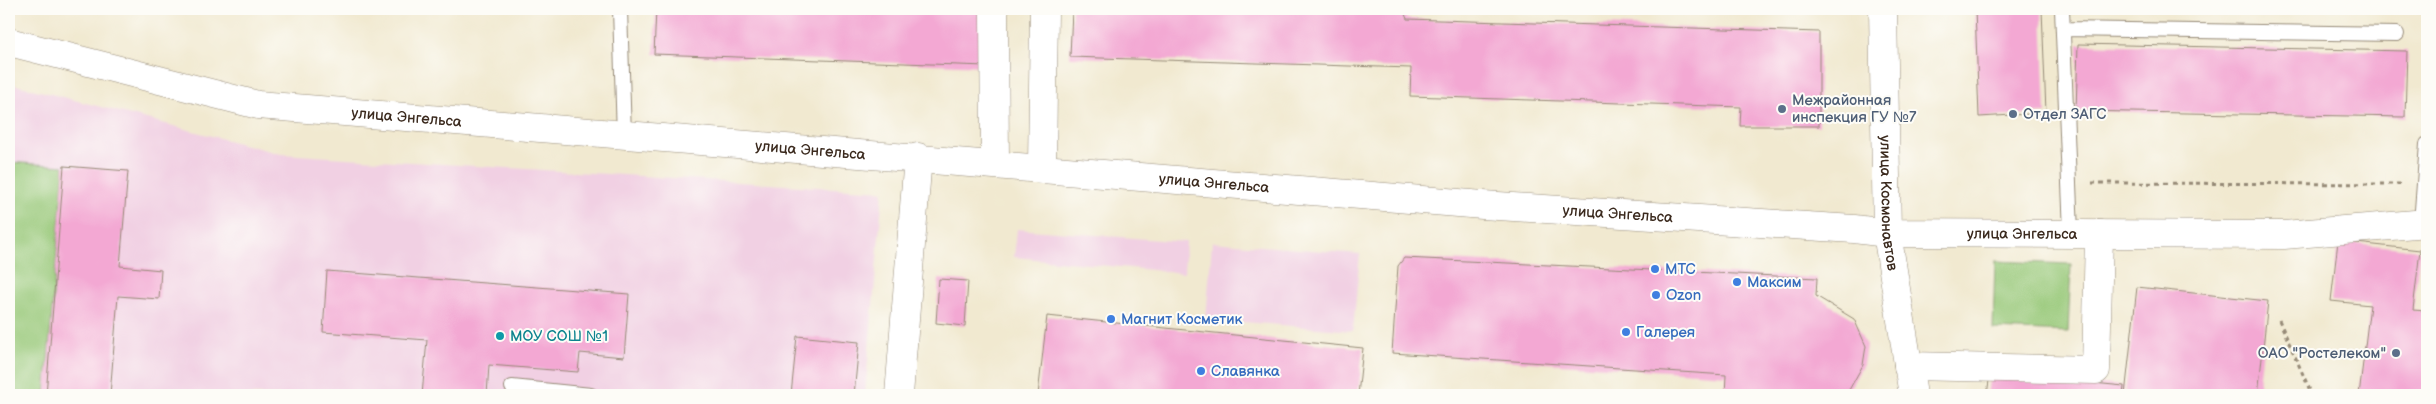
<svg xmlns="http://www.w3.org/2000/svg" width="2436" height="404" font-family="'Balsamiq Sans',sans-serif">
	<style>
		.built { fill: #f1d0e3 }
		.green { fill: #97c878; stroke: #69794b }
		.building { fill: #f3a8d3 }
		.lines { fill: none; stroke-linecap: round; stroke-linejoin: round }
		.service-casing { stroke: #968a77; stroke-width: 16 }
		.minor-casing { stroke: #968a77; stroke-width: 29 }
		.path { stroke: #968a77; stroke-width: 3; stroke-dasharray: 4 4; stroke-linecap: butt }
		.service { stroke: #fff; stroke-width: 14 }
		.minor { stroke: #fff; stroke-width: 28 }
		.service-dot { fill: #5c6f8a; stroke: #fdfcf7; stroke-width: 2 }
		.shop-dot { fill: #3f7fe0; stroke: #fdfcf7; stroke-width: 2 }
		.culture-dot { fill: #0f9aa8; stroke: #fdfcf7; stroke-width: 2 }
		.labels { text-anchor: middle; stroke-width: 4; stroke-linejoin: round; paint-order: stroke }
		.service-label { font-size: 15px; fill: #4e5e75; stroke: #fdfcf7; text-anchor: start }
		.street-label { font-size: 15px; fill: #3b2a1e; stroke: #fdfcf7 }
		.shop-label { font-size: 15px; fill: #366cbe; stroke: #fdfcf7; text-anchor: start }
		.culture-label { font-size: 15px; fill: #0d838f; stroke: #fdfcf7; text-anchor: start }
	</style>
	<rect width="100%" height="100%" fill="#fdfcf7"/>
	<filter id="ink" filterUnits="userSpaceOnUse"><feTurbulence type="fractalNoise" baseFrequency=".02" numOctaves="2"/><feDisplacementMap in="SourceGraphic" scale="10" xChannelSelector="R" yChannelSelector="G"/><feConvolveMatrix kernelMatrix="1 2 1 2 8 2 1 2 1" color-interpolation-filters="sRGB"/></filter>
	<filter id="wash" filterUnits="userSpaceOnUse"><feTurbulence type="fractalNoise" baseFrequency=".0096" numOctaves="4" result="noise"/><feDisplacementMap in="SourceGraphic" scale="20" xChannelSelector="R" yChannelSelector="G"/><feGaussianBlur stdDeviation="1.12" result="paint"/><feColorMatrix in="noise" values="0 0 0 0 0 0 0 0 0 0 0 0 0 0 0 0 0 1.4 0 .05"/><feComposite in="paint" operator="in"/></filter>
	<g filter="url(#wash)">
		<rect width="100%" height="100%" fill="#f1e9d0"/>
		<path class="built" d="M9 83 281 154 883 191 865 395H9Z
			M1017 229 1186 242 1184 273 1014 257Z
			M1212 242 1360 254 1353 331 1206 319Z"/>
		<path class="green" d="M9 162 64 166 45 395H9Z
			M1995 261 2071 264 2068 332 1993 329Z"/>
		<g id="blocks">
			<path class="building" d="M656 9H988L986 66 654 54Z
				M1072 9H1403L1407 19 1819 32V126H1740L1741 107 1410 96 1411 68 1070 57Z
				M1975 9H2042L2046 113 1979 117Z
				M2078 44 2407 51 2405 117 2076 111Z
				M64 166 128 171 120 266 161 270 159 299 118 296 110 395H46Z
				M2338 241 2420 250 2413 310 2427 311V395H2359L2370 305 2331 301Z
				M1404 258 1817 278 1816 296 1854 319 1866 346 1863 365 1849 390 1838 395H1725L1726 375 1392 353 1398 266Z
				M327 271 629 294 624 357 580 353 578 372 489 365 487 395H422L427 340 323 332Z
				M939 279 968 281 965 326 936 323Z
				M2137 287 2268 301 2258 395H2125Z
				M1047 316 1363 348 1358 395H1038Z
				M797 336 859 342 854 395H791Z
				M1990 373 2124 386 2123 395H1987Z"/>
		</g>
	</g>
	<g filter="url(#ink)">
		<use href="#blocks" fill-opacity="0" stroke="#968a77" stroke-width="1"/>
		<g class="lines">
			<defs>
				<path id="service" d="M620 9 624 136
					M2062 9 2071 233
					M2063 29 2397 34
					M2421 223 2427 144
					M512 387 591 395"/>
				<g id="minor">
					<path d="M994 9 995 164"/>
					<path id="s1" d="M1883 9 1887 233 1913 395"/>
					<path id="s2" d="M9 42 258 105 1483 205 1854 229 1887 233 2284 235 2427 223"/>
					<path d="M1042 168 1044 9"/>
					<path d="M1908 366 2096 370 2099 234"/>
					<path d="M899 395 918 157"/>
				</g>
			</defs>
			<use href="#service" class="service-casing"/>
			<use href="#minor" class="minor-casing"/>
			<path class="path" d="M2092 183 2401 184
				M2279 320 2312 395"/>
			<use href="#service" class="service"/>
			<use href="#minor" class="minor"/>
		</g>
	</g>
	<g class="service-dot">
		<circle cx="1782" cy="109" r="5"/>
		<circle cx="2013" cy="114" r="5"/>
		<circle cx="2396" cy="353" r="5"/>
	</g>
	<g class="shop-dot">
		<circle cx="1655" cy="269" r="5"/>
		<circle cx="1737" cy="282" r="5"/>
		<circle cx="1656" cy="295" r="5"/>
		<circle cx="1111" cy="319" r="5"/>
		<circle cx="1626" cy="332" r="5"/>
		<circle cx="1201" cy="371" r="5"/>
	</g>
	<circle class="culture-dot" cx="500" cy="336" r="5"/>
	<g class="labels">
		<g class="service-label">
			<text x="1792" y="105">Межрайонная<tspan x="1792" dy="17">инспекция ГУ №7</tspan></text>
			<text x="2023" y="119">Отдел ЗАГС</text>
			<text x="2386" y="358" text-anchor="end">ОАО "Ростелеком"</text>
		</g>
		<g class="street-label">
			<text dy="5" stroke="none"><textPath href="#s2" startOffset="406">улица Энгельса</textPath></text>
			<text dy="5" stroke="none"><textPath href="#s2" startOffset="811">улица Энгельса</textPath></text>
			<text dy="5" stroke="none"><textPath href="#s2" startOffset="1216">улица Энгельса</textPath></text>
			<text dy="5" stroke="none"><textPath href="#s1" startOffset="194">улица Космонавтов</textPath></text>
			<text dy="5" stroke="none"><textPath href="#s2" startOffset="1621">улица Энгельса</textPath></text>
			<text dy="5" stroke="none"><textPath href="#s2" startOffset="2026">улица Энгельса</textPath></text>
		</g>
		<g class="shop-label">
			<text x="1665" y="274">МТС</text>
			<text x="1747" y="287">Максим</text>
			<text x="1666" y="300">Ozon</text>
			<text x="1121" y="324">Магнит Косметик</text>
			<text x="1636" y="337">Галерея</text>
			<text x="1211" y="376">Славянка</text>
		</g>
		<g class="culture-label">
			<text x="510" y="341">МОУ СОШ №1</text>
		</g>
	</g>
	<rect width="2436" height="404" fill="none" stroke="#fdfcf7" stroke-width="30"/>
</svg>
